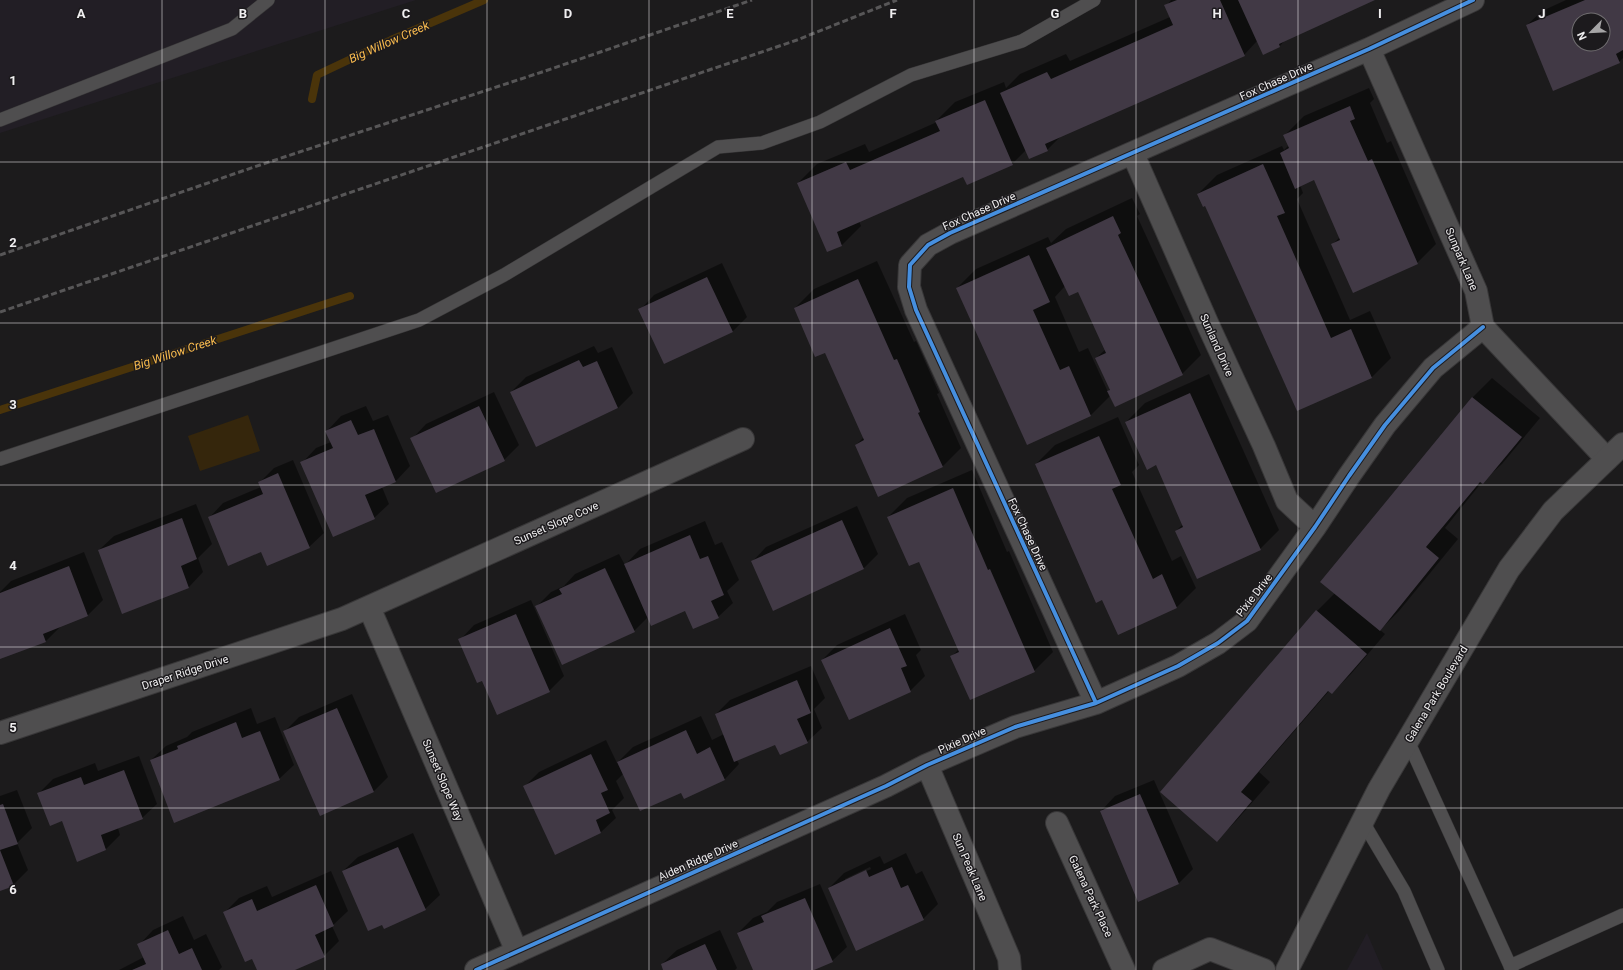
<svg xmlns="http://www.w3.org/2000/svg" width="1623" height="970" font-family="Roboto,sans-serif">
	<style>
		.built { fill: #221e25 }
		.pitch { fill: #35260c }
		.shadow { fill: #0007; fill-rule: evenodd }
		.lines { fill: none; stroke-linecap: round; stroke-linejoin: round }
		.stream { stroke: #4a340a; stroke-width: 8 }
		.building { fill: #413945; fill-rule: evenodd }
		.service-casing { stroke: #383738; stroke-width: 14 }
		.minor-casing { stroke: #383738; stroke-width: 24 }
		.tertiary-casing { stroke: #383738; stroke-width: 24 }
		.service { stroke: #4f4e4f; stroke-width: 13 }
		.minor { stroke: #4f4e4f; stroke-width: 22 }
		.tertiary { stroke: #4f4e4f; stroke-width: 22 }
		.rail { stroke: #575657; stroke-width: 3; stroke-dasharray: 6 3; stroke-linecap: butt }
		.cycleway-casing { stroke: #1c1a1d; stroke-width: 6 }
		.cycleway { stroke: #468fdf; stroke-width: 4 }
		.grid { fill: none; stroke: #f0eff0; stroke-width: 1; stroke-opacity: 0.55 }
		.labels { text-anchor: middle; stroke-width: 3; stroke-linejoin: round; paint-order: stroke }
		.street-label { font-size: 11px; fill: #f0eff0; stroke: #1c1a1d }
		.water-label { font-size: 12px; font-style: italic; fill: #fabc4e; stroke: #1c1a1d }
		.grid-label { font-size: 13px; text-anchor: middle; font-weight: bold; fill: #f0eff0; stroke: #1c1a1d; stroke-width: 3; stroke-linejoin: round; paint-order: stroke }
	</style>
	<rect width="100%" height="100%" fill="#1c1b1c"/>
	<path class="built" d="M0 0H416L0 133Z
		M1367 933 1383 970H1347Z"/>
	<path class="pitch" d="M248 415 260 451 200 471 188 436Z"/>
	<path class="shadow" d="M1171 0H1373L1285 40 1280 46 1257 41 1244 55 1062 135 1047 150H1026L1012 164 964 176 859 221 861 226 842 245 828 251 798 183 817 164 865 144 869 152 937 122 936 121 955 102 1004 82 1006 88 1020 74 1066 54 1070 61 1170 17 1166 6Z
		M1566 0H1623V58L1619 62 1527 25 1542 11ZM1579 20H1603V44H1579Z
		M1369 88 1374 99 1370 103 1387 143 1391 141 1436 244 1417 263 1332 245 1340 237 1314 179 1300 185 1303 193 1297 199 1350 320 1370 311 1391 358 1372 377 1297 410 1205 205 1198 194 1217 175 1282 146 1284 150 1289 145 1285 135 1304 116Z
		M1132 198 1140 214 1137 216 1201 355 1182 374 1115 405 1110 396 1091 415 1027 444 957 288 976 269 1048 237 1051 243 1066 229ZM1065 286 1078 291 1106 349 1096 358 1110 389 1108 392 1088 348 1079 352 1055 297Z
		M877 261 914 342 916 341 939 393 937 394 961 448 942 467 856 445 864 437 825 352 795 308 814 289Z
		M722 263 747 317 732 332 640 310 654 295Z
		M594 346 598 353 612 347 633 393 618 408 536 446 511 392 526 377Z
		M1209 374 1279 530 1260 549 1176 531 1183 524 1156 464 1126 422 1145 403Z
		M1492 378 1540 418 1502 464 1482 482 1445 528 1458 539 1399 611 1380 630 1385 634 1351 674 1332 693 1329 691 1259 772 1270 782 1236 821 1217 840 1161 792 1317 611 1335 593 1322 581 1473 397Z
		M494 392 519 445 504 460 412 439 426 424Z
		M366 406 373 421 388 415 410 466 396 481 382 487 389 504 374 518 302 463 316 448 331 442 327 431 341 416Z
		M1118 417 1139 465 1132 472 1172 561 1181 556 1196 588 1177 607 1118 633 1103 599 1036 464 1055 445Z
		M293 460 324 533 309 547 262 550 209 518 223 503 261 487 260 482 274 468Z
		M972 470 1007 552 1009 551 1053 652 1034 671 952 656 958 650 919 561 888 517 907 498Z
		M196 504 212 544 198 558 203 572 189 587 123 613 99 550 114 536Z
		M857 506 878 554 864 568 752 562 766 547Z
		M705 521 715 545 722 542 739 580 727 591 733 603 718 617 686 610 648 617 634 631 536 607 551 592 564 586 575 574 619 554 625 565 640 549Z
		M84 552 103 600 88 615 61 626 46 641 0 658V592L11 581Z
		M531 600 564 676 549 691 483 680 460 640 474 625Z
		M905 614 921 650 916 655 925 676 910 691 822 660 837 645Z
		M811 666 825 698 814 709 822 728 807 742 776 744 737 760 739 764 725 779 684 798 681 791 623 774 616 781 624 798 612 810 616 818 601 832 555 854 524 787 539 772 606 740 617 763 633 747 701 716 712 740 724 734 716 714 730 700Z
		M352 694 388 777 373 792 285 731 299 717Z
		M251 708 257 724 275 717 294 765 279 779 151 760 166 746 187 737 192 732Z
		M139 756 157 804 142 818 118 828 120 835 106 849 38 794 53 779 95 763 98 771Z
		M1154 780 1193 869 1178 884 1101 811 1115 796Z
		M17 790 32 828 17 843 28 870 13 885 0 890V796Z
		M413 833 440 895 425 909 343 871 358 857Z
		M906 853 916 874 922 871 938 904 923 919 829 888 844 873 880 856 884 864ZM870 867 871 869 845 881V879Z
		M331 871 348 911 332 926 339 941 324 956 292 970H258L253 957 224 913 239 898 267 886 272 897Z
		M820 884 847 947 832 961 812 970H754L738 933 753 918 767 912 777 902Z
		M183 916 194 940 206 934 222 967 219 970H119L144 957 139 945 153 930Z
		M720 930 737 968 735 970H665L662 964 677 950Z"/>
	<g class="lines">
		<path class="stream" d="M312 99 317 75 391 40 484 0
			M0 410 350 296"/>
	</g>
	<path class="building" d="M1177 0H1220L1245 56 1045 144 1048 151 1029 159 1000 93 1047 72 1051 79 1173 25 1164 5Z
		M1238 0H1375L1279 44 1280 47 1263 55Z
		M1585 0H1623V50L1616 54 1620 63 1553 91 1526 25ZM1579 20H1603V44H1579Z
		M985 100 1013 165 967 185 963 177 837 232 842 246 827 252 797 183 846 162 850 170 940 131 935 121Z
		M1350 106 1355 119 1350 121 1368 161 1372 159 1418 264 1353 293 1331 244 1340 240 1314 180 1295 189 1280 153 1289 148 1283 135Z
		M1263 164 1285 213 1277 216 1331 338 1351 329 1372 378 1297 411 1205 206 1203 207 1197 194Z
		M1113 216 1121 233 1118 235 1183 375 1115 407 1107 391 1110 390 1095 358 1106 353 1078 292 1069 296 1046 248Z
		M1029 255 1050 302 1033 310 1060 370 1069 366 1091 416 1027 445 956 288Z
		M707 277 733 332 664 364 638 309Z
		M858 279 894 360 897 359 920 412 918 413 943 467 878 497 855 445 864 440 825 353 815 357 794 308Z
		M579 360 583 367 597 361 618 408 536 447 510 392Z
		M1190 393 1261 550 1197 579 1175 531 1183 527 1156 465 1147 470 1125 422Z
		M1472 397 1522 437 1483 484 1480 482 1426 547 1439 558 1380 631 1320 582Z
		M479 406 505 461 436 493 410 438Z
		M351 420 358 435 374 429 396 482 365 495 375 519 333 537 300 462 333 448 325 431Z
		M1099 436 1121 485 1112 489 1153 579 1162 574 1177 608 1118 635 1102 600 1096 603 1035 464Z
		M278 473 310 548 267 566 261 552 228 566 208 517 263 494 258 482Z
		M953 488 988 570 990 569 1035 672 970 700 950 656 959 652 919 562 909 566 887 517Z
		M182 518 197 559 181 566 189 588 122 614 98 550Z
		M842 520 864 569 773 611 751 561Z
		M690 535 700 559 708 556 724 595 711 601 719 618 693 629 685 611 651 626 624 564Z
		M69 566 88 616 43 634 46 642 0 659V593Z
		M605 568 635 632 562 665 535 606 562 594 559 589Z
		M1316 610 1367 654 1332 694 1328 691 1241 792 1252 801 1217 842 1160 792Z
		M516 614 550 692 497 715 482 681 477 683 458 639Z
		M890 628 907 666 901 668 911 692 849 720 821 660Z
		M797 680 811 713 797 719 808 743 780 755 775 745 734 762 715 714Z
		M337 708 374 792 320 816 283 731Z
		M236 722 242 738 260 731 280 780 174 823 150 760 178 749 177 746Z
		M686 730 697 754 710 747 725 780 684 799 681 793 640 811 617 762Z
		M591 754 608 790 601 793 610 813 596 820 601 833 555 855 523 786Z
		M124 770 143 819 101 835 106 850 77 862 62 821 50 826 37 793 81 777 84 785Z
		M1140 794 1179 884 1138 902 1100 811Z
		M3 804 18 844 0 850V805Z
		M398 847 426 910 384 929 382 925 368 931 342 871Z
		M0 850 14 886 0 891Z
		M892 867 901 888 908 885 924 920 856 951 828 888 866 870 869 877Z
		M316 885 334 926 315 935 325 957 295 970H257L252 959 245 962 223 912 252 899 257 911Z
		M805 898 833 962 814 970H753L737 933 764 922 761 916Z
		M168 930 179 954 192 948 202 970H132L146 964 137 944Z
		M705 944 717 970H663L661 964Z"/>
	<g class="lines">
		<defs>
			<path id="service" d="M0 120 232 29 268 0
				M0 459 419 320 504 275 718 147 762 143 820 122 911 75 1022 41 1094 0
				M1408 741 1512 970
				M1363 822 1404 891 1438 970
				M1510 966 1623 915"/>
			<path id="minor" d="M1369 49 1476 291 1483 327 1607 459
				M1133 154 1209 327 1264 446 1287 501 1315 527
				M369 607 517 952
				M1096 703 916 310 909 287 910 265 928 245 950 233 1369 49 1473 0
				M0 733 342 619 743 439
				M927 765 1009 958 1010 970
				M1057 823 1124 970
				M476 970 886 786 927 765 1015 727 1096 703 1147 680 1178 666 1218 643 1247 621 1315 527 1349 476 1385 425 1433 368 1483 327
				M1164 970 1210 949 1264 970"/>
			<path id="tertiary" d="M1287 970 1379 789 1509 569 1553 511 1623 444"/>
		</defs>
		<use href="#service" class="service-casing"/>
		<use href="#minor" class="minor-casing"/>
		<use href="#tertiary" class="tertiary-casing"/>
		<use href="#service" class="service"/>
		<use href="#minor" class="minor"/>
		<use href="#tertiary" class="tertiary"/>
		<path class="rail" d="M0 255 254 167 545 71 752 0
			M0 312 797 40 897 0"/>
		<defs>
			<path id="cycleway" d="M1096 703 916 310 909 287 910 265 928 245 950 233 1369 49 1473 0
				M476 970 886 786 927 765 1015 727 1096 703 1147 680 1178 666 1218 643 1247 621 1315 527 1349 476 1385 425 1433 368 1483 327"/>
		</defs>
		<use href="#cycleway" class="cycleway-casing"/>
		<use href="#cycleway" class="cycleway"/>
	</g>
	<path class="grid" d="M162 0V970M325 0V970M487 0V970M649 0V970M812 0V970M974 0V970M1136 0V970M1298 0V970M1461 0V970M0 162H1623M0 323H1623M0 485H1623M0 647H1623M0 808H1623"/>
	<g class="labels">
		<g class="street-label">
			<text transform="translate(1276 81) rotate(-24)" y="4">Fox Chase Drive</text>
			<text transform="translate(979 211) rotate(-24)" y="4">Fox Chase Drive</text>
			<text transform="translate(1462 259) rotate(67)" y="4">Sunpark Lane</text>
			<text transform="translate(1217 345) rotate(66)" y="4">Sunland Drive</text>
			<text transform="translate(556 523) rotate(-24)" y="4">Sunset Slope Cove</text>
			<text transform="translate(1028 534) rotate(65)" y="4">Fox Chase Drive</text>
			<text transform="translate(1254 595) rotate(-52)" y="4">Pixie Drive</text>
			<text transform="translate(185 672) rotate(-18)" y="4">Draper Ridge Drive</text>
			<text transform="translate(1436 694) rotate(-59)" y="4">Galena Park Boulevard</text>
			<text transform="translate(962 740) rotate(-24)" y="4">Pixie Drive</text>
			<text transform="translate(443 780) rotate(67)" y="4">Sunset Slope Way</text>
			<text transform="translate(698 860) rotate(-24)" y="4">Aiden Ridge Drive</text>
			<text transform="translate(970 867) rotate(67)" y="4">Sun Peak Lane</text>
			<text transform="translate(1091 896) rotate(65)" y="4">Galena Park Place</text>
		</g>
		<g class="water-label">
			<text transform="translate(389 42) rotate(-24)" y="4">Big Willow Creek</text>
			<text transform="translate(175 353) rotate(-18)" y="4">Big Willow Creek</text>
		</g>
	</g>
	<g class="grid-label">
		<text x="81" y="18">A</text>
		<text x="243" y="18">B</text>
		<text x="406" y="18">C</text>
		<text x="568" y="18">D</text>
		<text x="730" y="18">E</text>
		<text x="893" y="18">F</text>
		<text x="1055" y="18">G</text>
		<text x="1217" y="18">H</text>
		<text x="1380" y="18">I</text>
		<text x="1542" y="18">J</text>
		<text x="13" y="85">1</text>
		<text x="13" y="247">2</text>
		<text x="13" y="409">3</text>
		<text x="13" y="570">4</text>
		<text x="13" y="732">5</text>
		<text x="13" y="894">6</text>
	</g>
	<g transform="translate(1591 32) rotate(246)"><circle r="19" fill="#1c1a1d" stroke="#716f71"/>
	<path d="M0-3L7 15L0 10L-7 15Z" fill="#a6a5a6"/>
	<text y="-6" font-size="11" font-weight="bold" text-anchor="middle" fill="#f0eff0">N</text>
	</g>
</svg>
